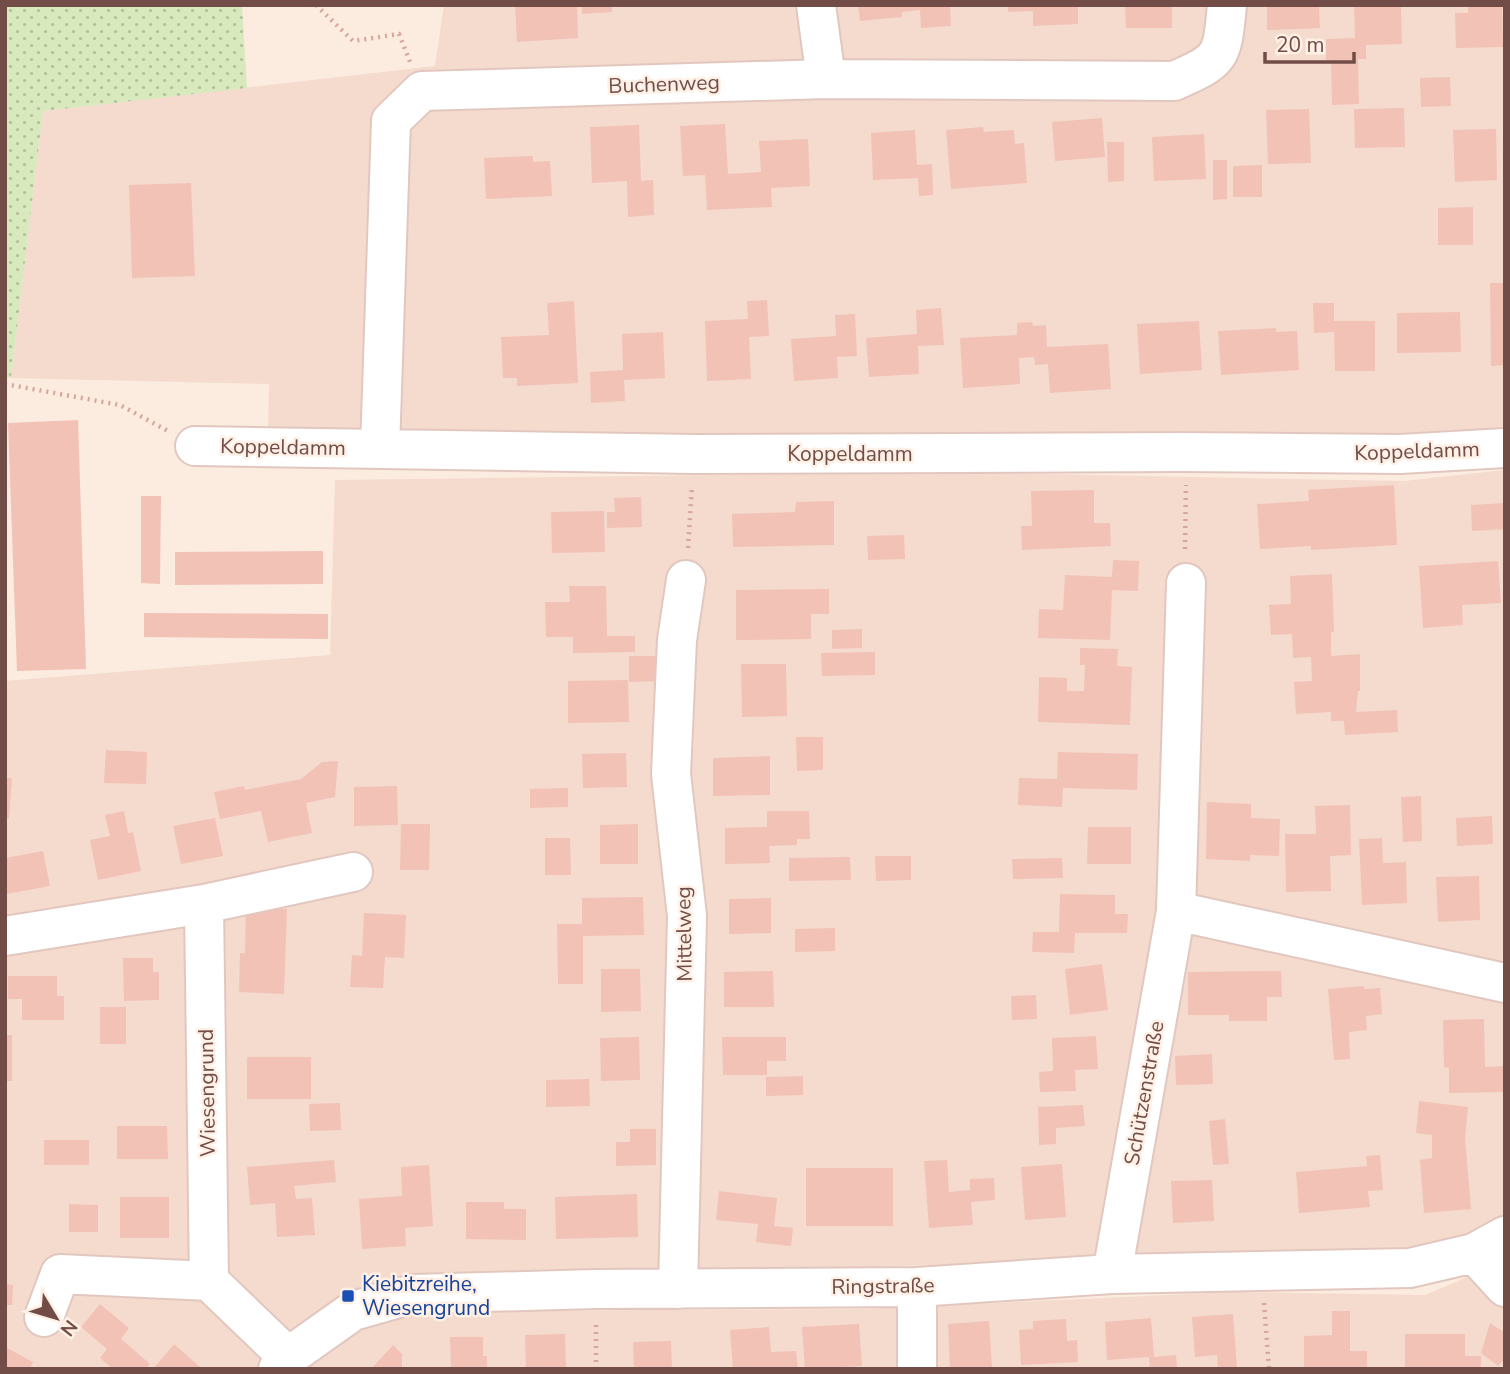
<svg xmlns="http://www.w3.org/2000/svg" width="1510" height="1374" font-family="'Nunito Sans',sans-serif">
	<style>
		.residential { fill: #f4dbce }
		.grass { fill: url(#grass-dots) }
		.building { fill: #f2c2b7 }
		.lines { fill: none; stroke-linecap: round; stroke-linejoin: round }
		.minor-casing { stroke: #e2c7bf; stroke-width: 42 }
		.path { stroke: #d6a59b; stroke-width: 4.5; stroke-dasharray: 2 5; stroke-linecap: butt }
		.minor { stroke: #fff; stroke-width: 38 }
		.transit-dot { fill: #1a4fb4; stroke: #fff0e5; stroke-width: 2.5 }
		.labels { text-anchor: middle; stroke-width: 5; stroke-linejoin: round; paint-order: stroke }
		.street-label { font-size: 21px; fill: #724d47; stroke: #fff0e5 }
		.transit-label { font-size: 21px; fill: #164399; stroke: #fff0e5; text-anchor: start }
	</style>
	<defs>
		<pattern id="grass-dots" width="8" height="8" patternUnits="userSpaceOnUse" patternTransform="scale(1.75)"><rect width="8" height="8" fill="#d9e9be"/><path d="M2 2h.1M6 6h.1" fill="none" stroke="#b4bf9c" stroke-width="1.8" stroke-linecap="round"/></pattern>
	</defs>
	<rect width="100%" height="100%" fill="#fcebdf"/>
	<path class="residential" d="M444 5H1505V431L1296 445 268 429 269 384 11 378 43 111 435 66Z
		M1505 470V1218L1484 1230 1416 1250 739 1271 398 1277 343 1296 277 1342 256 1369H5V681L330 655 335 480 937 472 1404 481Z
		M1505 1261V1369H298L359 1330 431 1311 865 1309 1233 1292 1425 1295Z"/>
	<path class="grass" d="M5 5H242L247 88 43 111 11 378 5 377Z"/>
	<path class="building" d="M515 5H577L578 38 517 42Z
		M582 5H612V12L582 14Z
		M858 5H950L951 26 921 28 920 10 902 12V17L860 21Z
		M1008 5H1078V24L1033 26V11L1008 12Z
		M1125 5H1172V28H1126Z
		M1267 5H1319L1320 28 1267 30Z
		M1354 5H1401L1402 44 1366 45V59H1358L1359 104 1332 105 1331 60H1326V39L1355 38Z
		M1468 5H1502L1503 47 1456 48 1455 13H1468Z
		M1450 77 1451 106 1421 107 1420 78Z
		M1404 108 1405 147 1355 148 1354 109Z
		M1309 109 1311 163 1268 164 1266 110Z
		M1102 118 1105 157 1055 161 1052 122Z
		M725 124 728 174 761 172 759 141 808 139 810 186 771 188 772 207 707 210 705 175 683 176 680 126Z
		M639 125 641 181 653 180 654 215 628 217 627 181 592 183 590 127Z
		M983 127 984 132 1014 130 1015 144 1024 143 1027 183 951 189 946 130Z
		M1496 129 1497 180 1455 182 1453 130Z
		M915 130 917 165 932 164 933 195 919 196 918 178 873 180 871 133Z
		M1204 134 1206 179 1154 181 1152 137Z
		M1107 142H1124V181L1108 182Z
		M533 156V162L550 161 552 196 486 199 484 158Z
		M1213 160H1227V199L1213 200Z
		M1262 165V197H1233V166Z
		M191 183 195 276 132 278 129 185Z
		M1473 207V245H1438V208Z
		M1490 283H1505V365L1491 366Z
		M767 300 769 336 749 337 751 379 707 381 705 321 748 319 747 301Z
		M574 301 578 383 517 386V378H503L501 337 549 335 547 303Z
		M1313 303H1334V321H1375V371H1335L1334 332 1314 333Z
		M941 308 944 345 918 346 919 374 869 377 866 338 917 334 916 310Z
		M1460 312 1461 352 1397 353V313Z
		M855 314 857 356 837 357 838 378 794 381 791 339 836 336 835 315Z
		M1199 321 1202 370 1140 374 1137 324Z
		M1032 322 1033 326 1046 325 1047 347 1108 344 1111 389 1050 393 1048 364 1035 365 1034 357 1019 358 1020 384 963 388 960 338 1017 335V323Z
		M1276 328V332L1297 331 1299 370 1221 375 1218 331Z
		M663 332 665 378 624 380 625 401 591 403 590 372 623 370 622 334Z
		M78 420 86 669 17 671 8 423Z
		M1394 485 1397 545 1311 550V546L1260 549 1257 504 1309 501 1308 490Z
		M1094 490V523H1110L1111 546 1022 550 1021 526H1032L1031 491Z
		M141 496H161L160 584 141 583Z
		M641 497 642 527 607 528V512H615L614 498Z
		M834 501V545L733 547 732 514 795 512 796 502Z
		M1505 503V529L1472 531 1471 505Z
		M604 511 605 552 552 553 551 512Z
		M904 535 905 559 868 560 867 536Z
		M323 551V584L175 585V552Z
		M1113 560 1139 561 1138 591 1112 590 1110 640 1038 638 1039 609 1063 610 1065 575 1112 577Z
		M1498 561 1501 603 1462 605 1463 625 1423 628 1419 566Z
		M1332 574 1334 632H1331V656L1360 654V691H1358L1356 712 1397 710 1398 732 1345 735 1344 721H1331V712L1296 714 1294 682 1312 681 1311 657 1293 658 1292 634 1271 635 1269 605 1291 604 1290 576Z
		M569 586H606L607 636H635V652L573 653V637H546L545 602H570Z
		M829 589V614H811V639L736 640V590Z
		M144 613 328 614V639L144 637Z
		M862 629V648L832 649V630Z
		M1080 648 1118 649 1117 666 1132 667 1130 725 1038 722 1039 677 1067 678V691H1084L1085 665H1080Z
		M875 652V675L822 676 821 653Z
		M629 656H664V681L629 682Z
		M741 664H786L787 716 742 717Z
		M628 680 629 722 568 723V681Z
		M796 737H823V770L797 771Z
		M106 750 147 752 146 784 104 783Z
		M1058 752 1138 754 1137 790 1063 788 1062 807 1018 805 1019 778 1057 779Z
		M626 753 627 787 583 788 582 754Z
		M770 756V795L713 796V758Z
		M338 761 335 797 306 803 312 833 268 842 261 811 220 819 214 792 244 786 245 790 301 779 322 762Z
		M5 778H12L9 819 5 818Z
		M397 786 398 825 354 826V787Z
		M568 788V807L530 808V789Z
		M1421 796 1422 841 1403 842 1401 797Z
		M1207 802 1251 804V818L1280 819 1279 856 1250 855V861L1206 859Z
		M1350 805 1351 855 1330 856 1331 891 1286 892 1285 834H1316L1315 806Z
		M124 811 128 833 133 832 141 871 98 880 90 840 110 836 105 815Z
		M767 811H809L810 839H797V845L769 846 770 863 725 864V828L767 827Z
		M1492 816 1493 844 1457 846 1456 818Z
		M215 818 223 856 181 864 173 826Z
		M401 824H430L429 870H400Z
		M638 824V864H600V825Z
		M1088 827H1131V864H1087Z
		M545 838H570L571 875H545Z
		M1382 838 1383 863 1406 862 1407 903 1362 905 1359 839Z
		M43 851 50 886 7 894 5 858Z
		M875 856H911V880L876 881Z
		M850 857 851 880 789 881V858Z
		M1062 858 1063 878 1013 879 1012 859Z
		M1479 876 1480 920 1438 922 1436 877Z
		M1060 894 1115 895V914H1128L1127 933H1075L1074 953 1032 952 1033 932H1059Z
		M643 897 644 935 583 936V984H558L557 924H582V898Z
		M771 898V933L729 934V899Z
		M246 908 287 909 284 994 239 992 240 953H245Z
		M364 913 406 915 404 958 385 957 383 988 350 987 352 955 362 956Z
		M835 928V951L795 952V929Z
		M123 958H153V972H159V1000L124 1001Z
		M1102 964 1108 1010 1070 1015 1065 969Z
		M601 969H640L641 1011 601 1012Z
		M773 971 774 1007H724V972Z
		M1281 971 1282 997H1267V1021H1229V1015H1188V972Z
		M8 976H57V996H64V1020H22V999H8Z
		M1364 986V989L1380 988 1382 1014 1366 1016 1367 1030 1349 1032 1350 1059 1334 1060 1328 989Z
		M1036 995 1037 1019 1012 1020 1011 996Z
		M100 1007H126V1044H100Z
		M1484 1019 1485 1067 1505 1066V1092L1449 1093V1068L1444 1067 1443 1020Z
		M5 1035H12V1081H5Z
		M1096 1036 1098 1069 1075 1070 1076 1091 1040 1092 1039 1072 1053 1071 1052 1038Z
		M639 1037 640 1080 601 1081 600 1038Z
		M722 1037H786V1061H767V1075H723Z
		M1212 1054 1213 1084 1176 1085 1175 1056Z
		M247 1057H311V1099H247Z
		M803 1076V1095L766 1096V1077Z
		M589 1079 590 1106 546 1107V1080Z
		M1419 1101 1468 1107 1465 1138 1471 1209 1424 1213 1420 1160 1432 1158V1135L1416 1133Z
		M340 1103 341 1130 310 1131 309 1104Z
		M1083 1105 1085 1126 1056 1128V1144L1039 1145 1038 1107Z
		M1225 1119 1229 1164 1213 1165 1209 1121Z
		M117 1126H167L168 1159H117Z
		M630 1129H656V1165L616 1166V1142H630Z
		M44 1140H89V1165H44Z
		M1380 1155 1383 1190 1368 1191 1370 1207 1299 1213 1296 1172 1367 1166 1366 1156Z
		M334 1160 336 1182 294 1186 296 1199 312 1198 315 1235 277 1237 275 1203 250 1205 247 1167Z
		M947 1160 949 1192 970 1190V1179L994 1178 995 1200 971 1202 973 1225 929 1228 924 1161Z
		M1062 1164 1066 1217 1025 1220 1021 1167Z
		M429 1165 433 1226 405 1228 406 1246 362 1249 359 1199 402 1196 401 1167Z
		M806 1168H893V1226H806Z
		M1212 1180 1214 1221 1173 1223 1171 1181Z
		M719 1191 777 1198 774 1226 793 1228 791 1246 756 1242 758 1224 716 1220Z
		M637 1194 638 1237 556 1239 555 1197Z
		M120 1197H169V1238H120Z
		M466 1202H504V1209H526V1240L466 1239Z
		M69 1204 98 1205V1232H69Z
		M5 1284 13 1285 12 1305H5Z
		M100 1304 129 1328 121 1339 150 1364 146 1369H113L100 1358 107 1349 81 1327Z
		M1332 1311H1350V1351H1367V1369H1304V1336L1332 1335Z
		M1233 1314 1237 1369H1218L1217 1355 1195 1357 1192 1317Z
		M1151 1318 1154 1357 1176 1355 1177 1369H1150L1149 1357 1107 1360 1105 1322Z
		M1066 1319 1067 1341 1077 1340 1078 1362 1021 1365 1019 1330 1033 1329V1321Z
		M989 1321 992 1367 950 1369 948 1324Z
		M1490 1323 1505 1333V1358L1498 1366 1481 1353Z
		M859 1324 862 1366 805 1369 802 1327Z
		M769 1327 771 1352 796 1351 798 1369H733L730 1330Z
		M565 1334 566 1369H526L525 1335Z
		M1405 1334H1465V1356H1481V1369H1405Z
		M450 1337H483V1356H487V1369H451Z
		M671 1341 672 1369H634L633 1342Z
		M174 1344 202 1369H153Z
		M393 1345 402 1354V1369H371Z
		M5 1347 33 1362 30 1369H5Z"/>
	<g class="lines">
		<defs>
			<path id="minor" d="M816 5 826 79
				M195 446 695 454 1181 452 1400 454 1505 448
				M380 449 391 121 422 91 826 79 1174 81C1223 60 1222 57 1227 5
				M1176 911 1505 983
				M5 936 204 904
				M1474 1253 1505 1287
				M1112 1274 1176 911 1186 583
				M917 1287V1369
				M678 1289 687 916 671 774 677 640 686 580
				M44 1317 60 1274 209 1281
				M288 1357 209 1281 204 904 353 872
				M278 1369 288 1357 353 1311 413 1294 596 1289 917 1287 1112 1274 1410 1268 1474 1253 1505 1236"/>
		</defs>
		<use href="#minor" class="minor-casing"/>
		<path class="path" d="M316 5 353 41 399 34 410 62
			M5 384 120 405 168 431
			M688 548 692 486
			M1185 549 1186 485
			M1264 1303 1269 1369
			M596 1369V1321"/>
		<use href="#minor" class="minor"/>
	</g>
	<rect class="transit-dot" x="341" y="1289" width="14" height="14" rx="3.5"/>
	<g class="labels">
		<g class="street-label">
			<text transform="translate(664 84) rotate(-2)" y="7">Buchenweg</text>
			<text transform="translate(283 447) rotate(1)" y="7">Koppeldamm</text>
			<text transform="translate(1417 451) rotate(-2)" y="7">Koppeldamm</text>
			<text x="850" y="461">Koppeldamm</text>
			<text transform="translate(684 934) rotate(-91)" y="7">Mittelweg</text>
			<text transform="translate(207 1093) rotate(-91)" y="7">Wiesengrund</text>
			<text transform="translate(1144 1093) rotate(-80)" y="7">Schützenstraße</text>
			<text transform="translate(883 1286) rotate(-1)" y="7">Ringstraße</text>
		</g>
		<g class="transit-label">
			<text x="362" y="1291">Kiebitzreihe,<tspan x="362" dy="24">Wiesengrund</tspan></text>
		</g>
	</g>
	<rect width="1510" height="1374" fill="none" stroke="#724d47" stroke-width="14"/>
	<g transform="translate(56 1318) rotate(128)" stroke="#fff0e5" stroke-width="5" paint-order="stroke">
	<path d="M0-5L12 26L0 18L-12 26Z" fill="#724d47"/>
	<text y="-10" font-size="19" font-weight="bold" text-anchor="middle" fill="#724d47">N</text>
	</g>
	<path d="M1265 52v10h89v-10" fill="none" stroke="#724d47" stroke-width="3.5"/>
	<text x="1276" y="52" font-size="21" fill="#724d47" stroke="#fff0e5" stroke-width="5" paint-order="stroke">20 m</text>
</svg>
